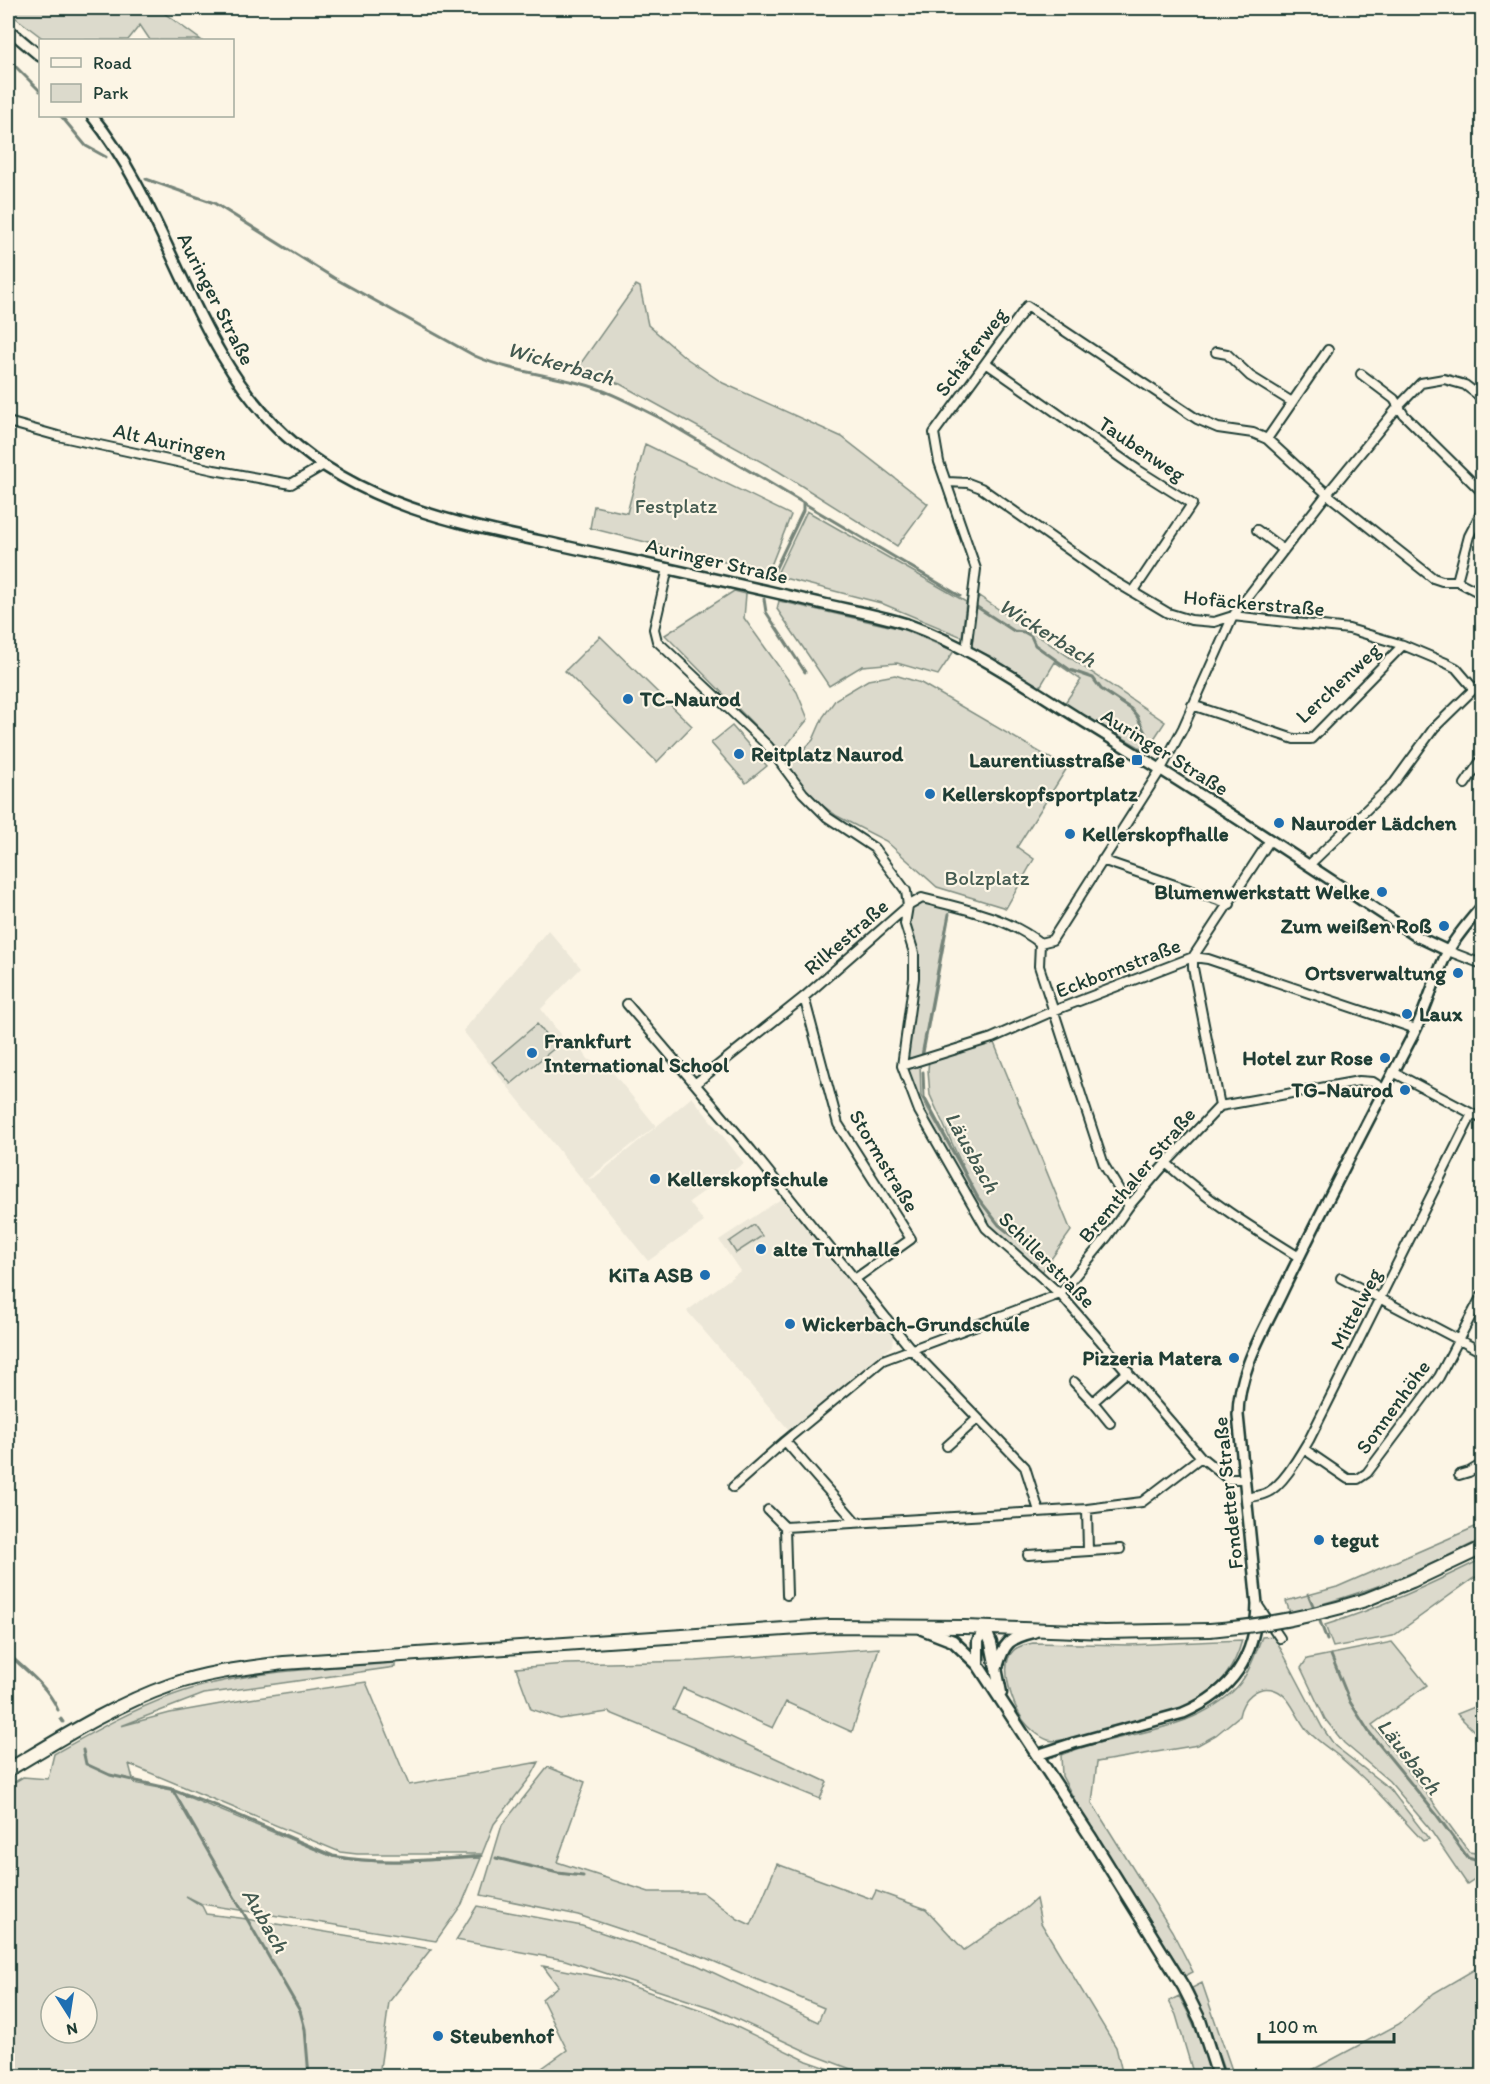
<svg xmlns="http://www.w3.org/2000/svg" width="1490" height="2084" font-family="Itim,sans-serif">
	<style>
		.built { fill: #ece7d8 }
		.green { fill: #dcdacc; stroke: #7e8c80; stroke-width: 1.5; fill-rule: evenodd }
		.lines { fill: none; stroke-linecap: round; stroke-linejoin: round }
		.stream { stroke: #758479; stroke-width: 3 }
		.minor-casing { stroke: #1f3d34; stroke-width: 12 }
		.tertiary-casing { stroke: #1f3d34; stroke-width: 14 }
		.secondary-casing { stroke: #1f3d34; stroke-width: 15 }
		.primary-casing { stroke: #1f3d34; stroke-width: 16 }
		.minor { stroke: #fcf5e5; stroke-width: 8 }
		.tertiary { stroke: #fcf5e5; stroke-width: 9 }
		.secondary { stroke: #fcf5e5; stroke-width: 10 }
		.primary { stroke: #fcf5e5; stroke-width: 12 }
		.primary-bridge-casing { stroke: #1f3d34; stroke-width: 16; stroke-linecap: butt }
		.primary-bridge { stroke: #fcf5e5; stroke-width: 12 }
		.poi-dot { fill: #1f6fb2; stroke: #fcf5e5; stroke-width: 2 }
		.labels { text-anchor: middle; stroke-width: 4.5; stroke-linejoin: round; paint-order: stroke }
		.street-label { font-size: 21px; fill: #1f3d34; stroke: #fcf5e5 }
		.park-label { font-size: 21px; fill: #455c52; stroke: #fcf5e5 }
		.poi-label { font-size: 21px; font-weight: bold; fill: #1f3d34; stroke: #fcf5e5; text-anchor: start }
		.water-label { font-size: 22px; font-style: italic; fill: #435a51; stroke: #fcf5e5 }
	</style>
	<rect width="100%" height="100%" fill="#fcf5e5"/>
	<filter id="ink" filterUnits="userSpaceOnUse"><feTurbulence type="fractalNoise" baseFrequency=".0167" numOctaves="2"/><feDisplacementMap in="SourceGraphic" scale="12" xChannelSelector="R" yChannelSelector="G"/><feConvolveMatrix kernelMatrix="1 2 1 2 8 2 1 2 1" color-interpolation-filters="sRGB"/></filter>
	<g filter="url(#ink)">
		<path class="built" d="M548 930 581 968 541 1009 569 1046 578 1044 588 1059 614 1074 656 1126 588 1179 594 1178 692 1097 744 1163 689 1202 704 1222 648 1261 463 1031Z
			M784 1197 893 1337 892 1346 789 1430 687 1311 740 1271 719 1240Z"/>
		<path class="green" d="M8 8H157L201 40H150L140 25 128 40H45L8 12Z
			M636 285 640 287 648 325 686 358 723 383 842 437 928 504 897 546 778 471 667 410 620 384 576 370Z
			M645 444 791 515 768 573 590 528 594 506 627 513Z
			M807 511 966 602 962 637 881 603 776 576Z
			M734 591 746 594 744 618 797 692 808 719 781 752 665 635Z
			M979 596 1165 722 1146 751 1064 704 1081 680 1055 662 1040 687 990 656 969 647 974 607Z
			M779 601 902 629 954 651 938 675 897 663 862 666 829 686 777 609Z
			M600 636 692 726 657 762 565 671Z
			M895 675 921 683 1067 768 1017 847 1034 859 1006 908 937 887 886 841 837 816 818 802 802 785 788 765 813 740 823 717 836 699 868 680Z
			M732 726 767 766 746 783 711 743Z
			M922 898 951 906 942 944 920 1062 921 1096 972 1187 930 1095 928 1070 929 1059 992 1038 1071 1231 1039 1276 986 1228 919 1111 902 1066 914 953 905 924 908 906Z
			M537 1024 556 1047 511 1084 492 1062Z
			M754 1225 762 1236 736 1253 729 1242Z
			M1482 1524V1539C1452 1554 1421 1570 1389 1582 1357 1594 1324 1604 1290 1613L1286 1601 1337 1587Z
			M1482 1559V1575L1474 1578 1393 1636 1333 1647 1325 1625C1380 1608 1431 1584 1482 1559Z
			M1274 1636 1322 1727 1335 1746 1390 1789 1429 1839 1423 1841C1399 1816 1376 1788 1349 1765 1336 1752 1318 1743 1306 1729 1297 1718 1290 1695 1275 1690 1257 1684 1242 1699 1239 1716L1216 1735 1198 1745 1097 1762 1092 1803 1172 1931 1193 1972 1185 1976 1079 1808 1062 1776 1061 1755C1118 1731 1192 1735 1237 1687 1249 1674 1255 1654 1262 1637Z
			M1242 1640C1224 1710 1161 1715 1101 1730 1089 1733 1059 1744 1048 1740 1039 1737 1028 1727 1023 1720 1013 1705 998 1666 1013 1651 1018 1645 1026 1645 1033 1643L1129 1645Z
			M1392 1642 1427 1685 1372 1725 1427 1794 1469 1852 1482 1854V1874L1467 1884 1429 1828 1389 1781 1344 1743 1325 1719 1301 1668 1307 1659Z
			M879 1648 852 1732 786 1702 773 1728 683 1688 673 1710 827 1782 820 1799 608 1712 560 1719 531 1709 516 1668 566 1664 696 1661Z
			M395 1663V1667L204 1694 121 1726 170 1713 243 1700 366 1682 409 1785 539 1762 532 1775 494 1824 482 1854H357L340 1852 129 1764 134 1783 171 1790 333 1857C380 1866 432 1860 481 1858L462 1904 436 1941 202 1904 186 1896 202 1906 206 1914 240 1918 431 1949 389 2002 379 2076H8V1786L23 1777 48 1779 54 1754C93 1732 131 1710 173 1695 243 1670 321 1669 395 1663ZM51 1997H87V2033H51Z
			M1482 1704V1739L1457 1714Z
			M548 1767 585 1782 557 1862 649 1892H702L738 1919 751 1925 777 1864 872 1899 876 1891 926 1909 964 1950 1026 1908 1036 1899 1041 1923 1116 2047 1123 2076H869L814 2055 715 2009 565 1960 456 1940 477 1906 582 1926 695 1964 818 2022 824 2008 701 1956 578 1915 481 1895 502 1825Z
			M1482 1965V2076H1301L1399 2024 1434 1993Z
			M543 1966 611 1979 704 2011 807 2061 850 2076H531L567 2050 542 1999 558 1986Z
			M1202 1983 1234 2076H1226L1206 2019 1192 1988Z
			M1179 1996C1194 2021 1203 2048 1212 2076H1194L1176 2015 1169 2001Z"/>
		<g class="lines">
			<path class="stream" d="M8 59 40 91
				M61 116 86 146 106 157
				M146 179 214 203 334 278 475 356C509 371 544 374 579 383 608 390 634 405 660 418L960 596
				M771 578 803 511V503
				M764 599 766 612 805 672
				M977 607 1014 631 1024 632 1031 636 1035 645 1070 670 1093 678 1101 689 1131 709 1137 716 1148 739
				M922 1058 949 914
				M923 1072 924 1097 978 1198 999 1225 1014 1237
				M1308 1594 1315 1610
				M1318 1616 1327 1640
				M8 1654C26 1670 48 1687 58 1710
				M1331 1655 1350 1702 1369 1732 1436 1814 1468 1858 1482 1862
				M61 1719 63 1722
				M83 1750 86 1764 110 1775 172 1789 300 2011 305 2029 309 2076
				M172 1789 217 1806 333 1856C380 1865 433 1860 481 1856
				M496 1858 558 1873 583 1876"/>
			<defs>
				<path id="minor" d="M1216 352 1227 354 1250 376 1292 402
					M986 363 1138 470 1192 504 1133 592
					M1361 374 1394 399 1404 415 1482 492
					M8 422 58 436 214 470 291 484 322 466
					M1267 439 1328 350
					M947 482 968 483 981 488 1109 578 1168 613 1191 620 1214 622 1233 616 1349 629 1403 645 1446 663 1456 668 1474 689
					M1257 530 1284 550
					M668 568 654 629 657 641 768 746 803 793 827 817 874 848 906 891 908 906 905 924 914 953V978L902 1066 919 1111 986 1228 1060 1294 1201 1457 1228 1479H1245
					M1457 581 1469 536 1482 511
					M966 651 976 569 939 462 934 433 1027 306 1197 419 1218 428 1253 433 1267 439 1327 494 1433 578 1442 581H1457L1482 594
					M1192 705 1294 739H1311L1403 645
					M1465 784 1482 759
					M1102 860 1230 904
					M1309 865 1394 783 1434 728 1474 689 1482 685
					M1040 943 1052 940 1161 769 1183 728 1233 616 1327 494 1398 407 1421 383 1444 379 1465 385 1482 398
					M1040 943 1039 966 1104 1165 1129 1206
					M1448 951 1482 964
					M804 997 838 1124 911 1239 855 1279
					M627 1004 751 1150 911 1349 1025 1467 1039 1511
					M902 1066 992 1038 1053 1011 1193 957 1208 959 1416 1029
					M1393 1072 1482 1119
					M696 1083 804 997 908 906 922 898C961 908 1007 917 1040 943
					M1220 1106 1193 968V957L1270 840
					M1166 1163C1207 1200 1252 1228 1299 1257
					M1341 1278 1482 1352
					M1074 1382 1093 1402 1128 1371
					M1093 1402 1110 1423
					M785 1441 855 1521
					M947 1446 977 1419
					M1304 1449 1348 1479H1358L1367 1473 1439 1377 1482 1295
					M1459 1475 1469 1472 1482 1464
					M733 1487 785 1441 883 1360 1060 1294 1107 1237 1129 1206 1166 1163 1220 1106 1359 1081 1373 1082 1384 1089
					M1247 1498C1253 1496 1260 1496 1266 1493 1282 1487 1300 1455 1309 1440L1472 1114
					M1087 1509 1088 1551
					M768 1510 785 1527 1087 1509 1142 1502 1201 1457
					M785 1527 787 1595
					M1028 1555 1120 1549
					M1257 1604 1280 1638"/>
				<path id="tertiary" d="M8 29 40 56
					M92 116C171 213 191 350 286 436 361 505 459 524 555 544 641 563 726 581 811 601 843 609 876 614 907 624 971 647 1028 687 1086 723 1197 791 1307 864 1416 936L1448 951
					M1037 1755 1074 1743 1183 1713C1232 1692 1256 1657 1257 1604L1238 1415C1238 1370 1266 1327 1284 1288 1326 1202 1370 1117 1414 1033 1427 1007 1434 979 1447 953 1456 936 1470 921 1482 906"/>
				<path id="secondary" d="M985 1628 991 1643 1001 1693
					M922 1629 953 1641 978 1665 1090 1836 1183 1986 1200 2020 1218 2076
					M978 1664V1641L985 1628
					M997 1667C1004 1643 1009 1638 1034 1632"/>
				<path id="primary" d="M1365 1600 1412 1581 1482 1548
					M8 1770C60 1739 113 1705 171 1685 208 1672 246 1668 284 1663L830 1626 965 1627 1105 1632 1210 1630"/>
			</defs>
			<use href="#minor" class="minor-casing"/>
			<use href="#tertiary" class="tertiary-casing"/>
			<use href="#secondary" class="secondary-casing"/>
			<use href="#primary" class="primary-casing"/>
			<use href="#minor" class="minor"/>
			<use href="#tertiary" class="tertiary"/>
			<use href="#secondary" class="secondary"/>
			<use href="#primary" class="primary"/>
			<defs>
				<path id="primary-bridge" d="M1210 1630C1264 1626 1314 1616 1365 1600"/>
			</defs>
			<use href="#primary-bridge" class="primary-bridge-casing"/>
			<use href="#primary-bridge" class="primary-bridge"/>
		</g>
	</g>
	<g class="poi-dot">
		<circle cx="628" cy="699" r="6"/>
		<circle cx="739" cy="754" r="6"/>
		<rect x="1131" y="754" width="12" height="12" rx="3"/>
		<circle cx="930" cy="794" r="6"/>
		<circle cx="1279" cy="823" r="6"/>
		<circle cx="1070" cy="834" r="6"/>
		<circle cx="1382" cy="892" r="6"/>
		<circle cx="1444" cy="926" r="6"/>
		<circle cx="1458" cy="973" r="6"/>
		<circle cx="1407" cy="1014" r="6"/>
		<circle cx="532" cy="1053" r="6"/>
		<circle cx="1385" cy="1058" r="6"/>
		<circle cx="1405" cy="1090" r="6"/>
		<circle cx="655" cy="1179" r="6"/>
		<circle cx="761" cy="1249" r="6"/>
		<circle cx="705" cy="1275" r="6"/>
		<circle cx="790" cy="1324" r="6"/>
		<circle cx="1234" cy="1358" r="6"/>
		<circle cx="1319" cy="1540" r="6"/>
		<circle cx="438" cy="2036" r="6"/>
	</g>
	<g class="labels">
		<g class="street-label">
			<text transform="translate(216 299) rotate(63)" y="7">Auringer Straße</text>
			<text transform="translate(971 352) rotate(-53)" y="7">Schäferweg</text>
			<text transform="translate(170 442) rotate(12)" y="7">Alt Auringen</text>
			<text transform="translate(1142 449) rotate(34)" y="7">Taubenweg</text>
			<text transform="translate(717 561) rotate(13)" y="7">Auringer Straße</text>
			<text transform="translate(1254 603) rotate(5)" y="7">Hofäckerstraße</text>
			<text transform="translate(1338 683) rotate(-43)" y="7">Lerchenweg</text>
			<text transform="translate(1165 752) rotate(32)" y="7">Auringer Straße</text>
			<text transform="translate(846 937) rotate(-41)" y="7">Rilkestraße</text>
			<text transform="translate(1118 968) rotate(-21)" y="7">Eckbornstraße</text>
			<text transform="translate(884 1161) rotate(59)" y="7">Stormstraße</text>
			<text transform="translate(1137 1175) rotate(-50)" y="7">Bremthaler Straße</text>
			<text transform="translate(1047 1260) rotate(45)" y="7">Schillerstraße</text>
			<text transform="translate(1356 1309) rotate(-63)" y="7">Mittelweg</text>
			<text transform="translate(1393 1407) rotate(-54)" y="7">Sonnenhöhe</text>
			<text transform="translate(1228 1493) rotate(-96)" y="7">Fondetter Straße</text>
		</g>
		<g class="park-label">
			<text x="676" y="513">Festplatz</text>
			<text x="987" y="885">Bolzplatz</text>
		</g>
		<g class="poi-label">
			<text x="640" y="706">TC-Naurod</text>
			<text x="751" y="761">Reitplatz Naurod</text>
			<text x="1125" y="767" text-anchor="end">Laurentiusstraße</text>
			<text x="942" y="801">Kellerskopfsportplatz</text>
			<text x="1291" y="830">Nauroder Lädchen</text>
			<text x="1082" y="841">Kellerskopfhalle</text>
			<text x="1370" y="899" text-anchor="end">Blumenwerkstatt Welke</text>
			<text x="1432" y="933" text-anchor="end">Zum weißen Roß</text>
			<text x="1446" y="980" text-anchor="end">Ortsverwaltung</text>
			<text x="1419" y="1021">Laux</text>
			<text x="544" y="1048">Frankfurt<tspan x="544" dy="24">International School</tspan></text>
			<text x="1373" y="1065" text-anchor="end">Hotel zur Rose</text>
			<text x="1393" y="1097" text-anchor="end">TG-Naurod</text>
			<text x="667" y="1186">Kellerskopfschule</text>
			<text x="773" y="1256">alte Turnhalle</text>
			<text x="693" y="1282" text-anchor="end">KiTa ASB</text>
			<text x="802" y="1331">Wickerbach-Grundschule</text>
			<text x="1222" y="1365" text-anchor="end">Pizzeria Matera</text>
			<text x="1331" y="1547">tegut</text>
			<text x="450" y="2043">Steubenhof</text>
		</g>
		<g class="water-label">
			<text transform="translate(561 363) rotate(16)" y="8">Wickerbach</text>
			<text transform="translate(1048 632) rotate(32)" y="8">Wickerbach</text>
			<text transform="translate(973 1152) rotate(61)" y="8">Läusbach</text>
			<text transform="translate(1410 1756) rotate(52)" y="8">Läusbach</text>
			<text transform="translate(266 1920) rotate(60)" y="8">Aubach</text>
		</g>
	</g>
	<rect width="1490" height="2084" fill="none" stroke="#fcf5e5" stroke-width="30"/>
	<rect x="15" y="15" width="1460" height="2054" fill="none" stroke="#1f3d34" stroke-width="2" filter="url(#ink)"/>
	<rect x="39" y="39" width="195" height="78" fill="#fcf5e5" stroke="#a4ab9e" stroke-width="1.5"/>
	<rect x="51" y="58" width="30" height="9" fill="#fcf5e5" stroke="#a4ab9e" stroke-width="1.5"/>
	<text x="93" y="69" font-size="18" fill="#1f3d34">Road</text>
	<rect x="51" y="84" width="30" height="18" fill="#dcdacc" stroke="#a4ab9e" stroke-width="1.5"/>
	<text x="93" y="99" font-size="18" fill="#1f3d34">Park</text>
	<g transform="translate(69 2015) rotate(168)"><circle r="28" fill="#fcf5e5" stroke="#a4ab9e" stroke-width="1.5"/>
	<path d="M0-4.5L10 22L0 15L-10 22Z" fill="#1f6fb2"/>
	<text y="-9" font-size="16" font-weight="bold" text-anchor="middle" fill="#1f3d34">N</text>
	</g>
	<path d="M1259 2033v9h135v-9" fill="none" stroke="#1f3d34" stroke-width="3"/>
	<text x="1268" y="2033" font-size="18" fill="#1f3d34" stroke="#fcf5e5" stroke-width="4.5" paint-order="stroke">100 m</text>
</svg>
